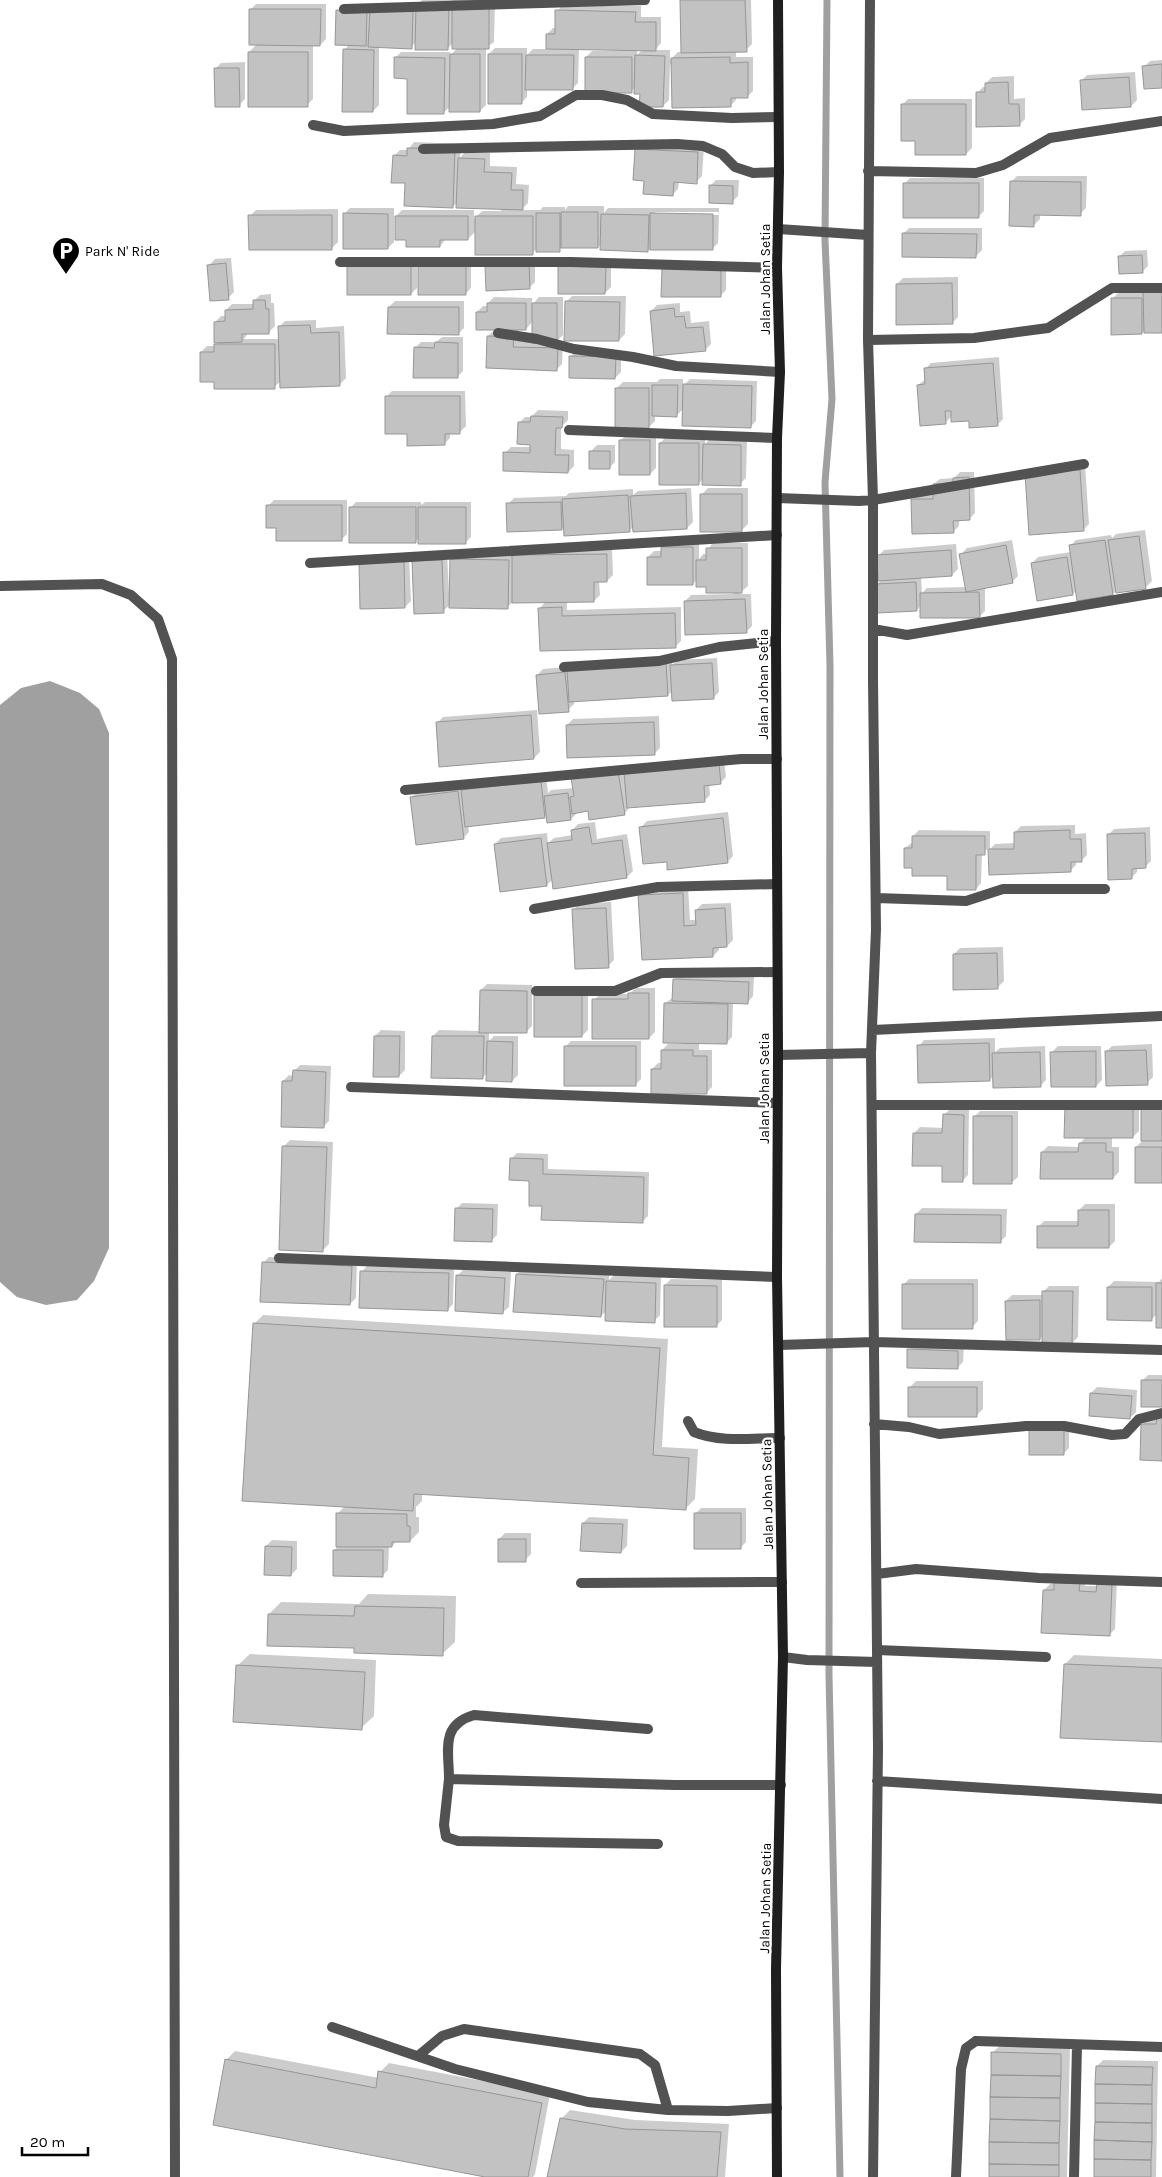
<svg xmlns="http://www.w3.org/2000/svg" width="1162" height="2177" font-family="Karla,sans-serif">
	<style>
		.water { fill: #a0a0a0 }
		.shadow { fill: #0003; fill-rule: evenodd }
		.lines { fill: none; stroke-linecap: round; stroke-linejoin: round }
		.stream { stroke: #a0a0a0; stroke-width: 7 }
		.building { fill: #c2c2c2; stroke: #969696 }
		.lane { stroke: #525252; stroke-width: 10 }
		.street { stroke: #525252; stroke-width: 10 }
		.secondary { stroke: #1f1f1f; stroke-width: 10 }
		.labels { text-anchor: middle; stroke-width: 4.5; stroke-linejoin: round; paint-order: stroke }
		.poi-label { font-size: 14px; fill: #000; stroke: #fff; text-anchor: start }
		.street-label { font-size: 14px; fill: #000; stroke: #fff }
	</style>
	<rect width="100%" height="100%" fill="#fff"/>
	<path class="water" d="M50 681 80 693 99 709 109 733V1248L94 1281 77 1300 46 1305 17 1297 0 1282V705L21 688Z"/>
	<path class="shadow" d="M422 0H495L494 42 486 48V105L480 111 451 106 443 113 409 78 395 58 401 52H450V56L457 48 453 43 447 49 416 42 411 47 379 46V105L373 111 344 50 350 44 337 11 343 5H417Z
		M681 0H751L752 44 746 50 736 51V57H753V91L747 97H736V100L730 106 670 64 669 100 663 106 641 93 636 87 631 91 586 57 592 51H633V49L579 48 578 83 572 89 527 88V97L521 103 489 54 495 48H527V55L533 49H547V34L553 28H556L557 11 563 5 641 6V17H661V43L655 50H670V60L678 52H682ZM637 49H643L637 55Z
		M256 4H326V39L320 45 313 44V99L307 105 249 52 257 44 250 10Z
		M1162 60V86L1144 67 1150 61Z
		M245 62V99L239 105 215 69 221 63Z
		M1135 72 1137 100 1131 106 1081 81 1087 75Z
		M1014 76V99L1025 98V119L1019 125 977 93 983 87H986V83L992 77Z
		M908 99H972V148L966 154 902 105Z
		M414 142 461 144 460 158 465 152 490 153V166L517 167 516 184 529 185 528 203 521 210H540L543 207H565V210L568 206H604V213L608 208H719V212H655V215H719L718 243 712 249 648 250 602 243 598 247H562L559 250H535L532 253 476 231 468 239H446L440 246 407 239 396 216 402 210H474V219L482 211H501V208L458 202 452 207 407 182 394 156 400 150H408Z
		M704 147 702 176 696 182 679 181 678 189 672 195 645 179 636 150Z
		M1017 176H1087L1086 208 1080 214H1040V219L1034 225 1011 182Z
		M910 178H984V211L978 217 904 184Z
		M716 180H739L738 196 732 202 710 186Z
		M350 208H394V242L388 248 344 214Z
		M338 209V242L332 248 250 216 256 210Z
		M909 228H982V250L976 256 903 234Z
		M1147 250 1148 266 1142 272 1119 257 1125 251Z
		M231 258 234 292 228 298 209 265 215 259Z
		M354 258H417V288L411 294Z
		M471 259V288L465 294H420Z
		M535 259V282L529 288 487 289Z
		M611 261V287L605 293 559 292Z
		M726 263V290L720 296 662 295Z
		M958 277V317L952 323 897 284 903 278Z
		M1162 286V332L1145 330 1142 333 1112 299 1118 293Z
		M271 294V303H274L275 326 269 332 248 333 244 339H279V327L285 321 316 320V328L344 326 346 378 340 384 281 381 274 387 215 381 201 352 207 346H215L219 341 215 322 221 316H227L226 310 232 304H254V301L260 295Z
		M572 296H626L625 334 619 340 566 302Z
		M494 297 532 298V305L539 297H563V335L556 342 563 343 562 364 556 370 488 336 496 329 477 312 483 306H488V303ZM533 321V342L519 341V329H526Z
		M395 301H464V328L458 334 389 307Z
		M680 303V312L690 311 691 323 709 321 711 344 705 350 651 311 657 305Z
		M442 337H463V371L457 377 415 348 421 342H436Z
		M576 351 621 352V372L615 378 570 357Z
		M999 357 1003 419 997 425 952 416 945 423 918 385 926 379 925 369 931 363Z
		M660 379H683V386L690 379 757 381 756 421 750 427 684 408 677 415H655V421L649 427 617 388 623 382H657Z
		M392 391H465L466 426 460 432H450V438L444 444 409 433 386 397Z
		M538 410 568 411V420L561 427V449L574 450V466L568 472 505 453 511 447H531V444L519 423 525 417H531Z
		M627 434H656V468L650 474 621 440Z
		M666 437 705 438V444L710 439H747L746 478 740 484 703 479 698 484 660 443Z
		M597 445H615V462L609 468 591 451Z
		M1085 465 1089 524 1083 530 1032 468Z
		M960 472H974L975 513 969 519H959V526L953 532 912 500 940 479 954 478Z
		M691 488 693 522 687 528 634 526 629 531 565 526 562 529 508 504 514 498 566 496 569 493 633 489V495L638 491Z
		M708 488H748V524L742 530 702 494Z
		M274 500H347V534L341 540 277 527 268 506Z
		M356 502H421V505L425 502H471V537L465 543 419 538 415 542 350 508Z
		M1145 530 1152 581 1146 587 1117 592V590L1113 594 1077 590 1073 594 1032 563 1038 557 1071 552 1070 546 1076 540 1111 535 1112 538 1116 534Z
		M1012 540 1018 576 1012 582 985 587V611L979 617 921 605 917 610 878 584 881 580 878 556 884 550 956 544 958 569 952 575 921 577 922 593 927 588 966 587 961 554 967 548Z
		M668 541H699V559L703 554H708V549L713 543H748V586L739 594H751L752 626 746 632 685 601 691 595 733 594V592L708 585 697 579 693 584 648 557 654 551H662V547Z
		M612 549 613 575 607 581H599L600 595 594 601H567V610L681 607V641L675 647 541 650 540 608 546 601 513 602 507 607 451 604 443 611 413 561 447 554 449 592H451V559Z
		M409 556 411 601 405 607 362 608Z
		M672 658V665L678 660 717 658 719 692 713 698 673 690 668 695 574 701V704L568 710 537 675 543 669Z
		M537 710 540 752 534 758 437 723 443 717Z
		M659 716 660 748 654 754 567 725 573 719Z
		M724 759 726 777 720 783 709 784 710 795 704 801 630 807 624 814 589 810 577 813 571 819 547 814 544 817 468 825 469 832 463 838 412 797 418 791 546 776 548 793 551 790 574 788 572 779Z
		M728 812 733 856 727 862 668 860 641 827 647 821Z
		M595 822 597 839 627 834 633 871 627 877 553 879 547 885 495 844 501 838 547 833 548 843 554 838 573 835 572 830 578 824Z
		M1075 825V834L1086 833 1087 855 1081 861H1076V865L1070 871 990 874 989 848 982 853 981 883 976 889 948 875 913 867 905 848 913 842V836L919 830 990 831V849L995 844 1015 843V832L1021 826Z
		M1150 827 1151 861 1145 867 1137 868V872L1131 878 1108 835 1114 829Z
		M688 887 690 920H697L696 910 702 904 731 903 733 940 727 946H719V950L713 956 640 896 646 890Z
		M611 902 614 960 608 966 573 910 579 904Z
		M1003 947 1004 981 998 987 954 954 960 948Z
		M680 974 754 977 753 996 748 1002H733L732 1037 726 1043 699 1042V1050H712V1087L706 1093 652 1069 658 1063H662V1050L668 1044H684L665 1003 674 997V980Z
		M487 984 532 985V1026L526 1032H489V1041L494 1036H518V1075L512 1081 487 1073 483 1077 433 1036 439 1030 480 1031 481 990Z
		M636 988H655V1032L649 1038 594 1000 600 994H629Z
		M541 990H588V1030L582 1036Z
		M381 1030 405 1031V1070L399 1076 375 1036Z
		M995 1038V1052L1000 1048 1045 1046 1046 1080 1040 1086 994 1075 990 1080 919 1046 924 1040Z
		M571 1041H641V1079L635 1085 565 1047Z
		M1152 1044 1153 1077 1147 1083 1106 1052 1112 1046Z
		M1058 1046H1101L1102 1080 1096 1086 1052 1052Z
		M300 1065 331 1066 329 1121 323 1127 283 1081 289 1075 294 1076V1071Z
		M1139 1101V1131L1133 1137H1112V1147H1119V1172L1113 1178 1042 1152 1048 1146 1080 1147V1143L1086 1137Z
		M1162 1102V1181L1136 1147 1142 1141V1108Z
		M950 1109H969L968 1175 962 1181 943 1165 914 1133 920 1127 944 1128V1115Z
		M980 1111H1018V1177L1012 1182 974 1117Z
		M290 1140 333 1142 329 1244 323 1250 284 1146Z
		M517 1153 548 1154V1169L649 1172 648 1216 642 1222 531 1180 511 1159Z
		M462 1203 498 1204 497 1235 491 1241 456 1209Z
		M1085 1204H1115V1241L1109 1247 1038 1227 1044 1221H1079V1210Z
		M922 1208 1007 1209 1006 1236 1000 1242 916 1214Z
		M269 1257 357 1260 356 1298 350 1304 263 1263Z
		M367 1266 454 1268 453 1304 447 1310 361 1272Z
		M523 1268 609 1273V1280L614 1275 661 1277 660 1315 654 1321 607 1310 601 1316 517 1274Z
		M463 1270 511 1272 509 1307 503 1312 457 1276Z
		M1162 1278V1327L1157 1314 1151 1320 1108 1287 1114 1281 1159 1282Z
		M671 1279 722 1280V1320L716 1326 665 1285Z
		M909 1279H978V1321L972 1327 903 1285Z
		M1049 1286H1079L1078 1337 1072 1343 1043 1335 1040 1339 1006 1301 1012 1295H1043V1292Z
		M263 1315 668 1339 662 1447 698 1449 695 1499 685 1509 422 1493V1501L416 1507V1517H419V1532L410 1541H397L392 1546H389L388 1570 382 1576 334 1550 339 1546 337 1514 345 1506 254 1324Z
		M914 1344 964 1345 963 1362 957 1368 909 1350Z
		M1148 1375H1162V1406L1142 1381Z
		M916 1381H983V1409L977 1415 910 1387Z
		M1097 1387 1137 1390 1136 1412 1130 1418 1090 1414 1091 1393Z
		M1162 1413V1460L1142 1425 1148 1419Z
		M1069 1425V1448L1063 1454H1030Z
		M701 1508H746V1542L740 1548 695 1514Z
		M589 1517 628 1519 627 1546 621 1552 583 1523Z
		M505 1533H531V1554L525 1560 499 1539Z
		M272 1540 297 1541V1569L291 1575 266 1546Z
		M1085 1578V1586H1098L1117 1579 1115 1629 1109 1635 1044 1590 1050 1584Z
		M368 1594 456 1596 455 1642 442 1654 355 1647 269 1614 281 1602 359 1604Z
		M250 1654 376 1660 374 1716 361 1728 237 1666Z
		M1074 1655 1162 1659V1741L1065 1664Z
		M1002 2044 1070 2045 1067 2177H990L992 2053Z
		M235 2051 379 2078 380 2072 389 2063 550 2094 535 2174 533 2177H491L226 2060Z
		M1103 2060 1158 2061 1156 2177H1095L1097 2066Z
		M570 2110 635 2120 729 2124 725 2177H548L561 2119Z"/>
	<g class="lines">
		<path class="stream" d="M827 0 825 241 832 399 825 482 830 665 829 1675 840 2177"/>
	</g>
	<path class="building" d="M680 0H745L747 52 681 53Z
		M452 1H489V49H452Z
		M416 4 449 5 448 50H415Z
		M249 9H321L320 46 249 45Z
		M336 10 367 11 366 46 335 45Z
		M370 10 413 11 412 49 368 47Z
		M555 10 636 12 635 22H656V51L546 49V34H555Z
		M343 49 374 50 373 112H342Z
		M248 52H308V107H248Z
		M450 54H480V112H449Z
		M488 54H522V104H488Z
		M526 55H574L573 90H525Z
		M635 55 665 56 663 107H639L640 94H634Z
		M394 57 445 58 444 114H407V79L394 78Z
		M585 57H632V93H585Z
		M730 57V63L748 62V98H731V107L672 108 671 58Z
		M1162 64V88L1144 89 1142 66Z
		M214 68H239L240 107H215Z
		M1129 77 1131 107 1082 110 1080 80Z
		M1008 82 1009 104H1019L1020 126 976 127V92H985V83Z
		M901 104H966V155H915V141H901Z
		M407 148 455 149 453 208 404 206 405 183H391L393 155 407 156Z
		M635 149 698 152 697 184 674 182 673 196 643 194 644 181 633 180Z
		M458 158 485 159 484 172 512 173 511 190H523V210L456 208Z
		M1010 181 1081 182V216L1034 215V227L1009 226Z
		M903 183H979V218H903Z
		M709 185 733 186V204L709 203Z
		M561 212H598V248H561Z
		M343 213 388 214V249H343Z
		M536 213H560V252H536Z
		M650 213 713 214V250H650Z
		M601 214 649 215 648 252 600 250Z
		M248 215H332V250H249Z
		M395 216H468V240H440V247H406V240H395Z
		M475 216H533V255H475Z
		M902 233 977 234 976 258 902 257Z
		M1142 255 1143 273 1119 274 1118 256Z
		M226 263 229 300 210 301 207 265Z
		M347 263H411V295H347Z
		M418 264H466V295H418Z
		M529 264 530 289 486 291 485 266Z
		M558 266 606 267 605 294H558Z
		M662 268 721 269V297H661Z
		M952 283 953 324 896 325V284Z
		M1143 291H1162V333H1144Z
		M1111 298H1142V334L1111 335Z
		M253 300H265L266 309H269V334H242V342L214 343V322L225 321V310L253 309Z
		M565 301 620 302 619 341H564Z
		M487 303H526V330H476V312H487Z
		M532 303H557V343H532Z
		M388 307H459V335L387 334Z
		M674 308 675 317 684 316 686 328 703 327 706 351 654 356 650 311Z
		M310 325 311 333 339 332 340 386 280 388 278 326Z
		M487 336 514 337 513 347 558 348 557 371 486 368Z
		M435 342 458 343V378H413L414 347 434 348Z
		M214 344H275V389H214V382H200V352H214Z
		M569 356 616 357 615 379 569 378Z
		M993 363 998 426 969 428V421L951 422V411H945L946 424 920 426 917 385 925 384 924 368Z
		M683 384 752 386 751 428 682 426Z
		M652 385H678L677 417 652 416Z
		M615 388H649V428H615Z
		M385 396H460V434H445V445L407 446V434H385Z
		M531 416 563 417 562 428H556L555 455H569L568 473 503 471V452L530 453V445L517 444 518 422H530Z
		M619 440H650V475H619Z
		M659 443H699V485H659Z
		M703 444 741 445V486L702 485Z
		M589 451H610V469H589Z
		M1080 470 1084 531 1029 535 1025 474Z
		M969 477 970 520 953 521 954 533 912 534 911 499H933V484L953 483V478Z
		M686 493 687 529 633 532 630 496Z
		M700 494H742V532H700Z
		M628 495 630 532 564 536 562 499Z
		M561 502 562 530 507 532 506 503Z
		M266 505H342V541H276V528H266Z
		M349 507H416V543H349Z
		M418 507H466V544H418Z
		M1139 536 1146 589 1116 593 1108 540Z
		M1105 540 1113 595 1077 601 1069 545Z
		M1006 545 1013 583 966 592 959 554Z
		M661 547H693V585H647V557H661Z
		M706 548H742V593H706V587H696V560H706Z
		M951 550 952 576 878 581 877 555Z
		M607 554V582H594V602L512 603V555Z
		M1067 557 1073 595 1037 601 1031 563Z
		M450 559 509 560 508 609 449 608Z
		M442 560 444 613 414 614 412 561Z
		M404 561 405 608 360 609 359 562Z
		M916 582 917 611 877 613 876 584Z
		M979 592 980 618H920V593Z
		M745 599 747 633 685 635 684 601Z
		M562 607V616L675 613 676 648 540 651 538 608Z
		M666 663 668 696 569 702 567 669Z
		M712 663 714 699 672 701 670 665Z
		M565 672 569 712 539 714 536 675Z
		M531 715 534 759 439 767 436 722Z
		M654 722 655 755 567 758 566 725Z
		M719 764 721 784 704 786 705 802 627 808 624 772Z
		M618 771 625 815 589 820 588 811 572 814 570 797 574 796 571 778Z
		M541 781 545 818 465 827 461 790Z
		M458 791 464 839 416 845 410 797Z
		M568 793 571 820 547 823 544 796Z
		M723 818 728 863 667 870V862L643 864 639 827Z
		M589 827 592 844 622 840 627 878 553 889 547 843 572 840 571 830Z
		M1070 830V839H1081L1082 862H1071V872L989 875 988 849H1014V832Z
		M1145 833 1146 868 1132 869V879L1108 880 1107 834Z
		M912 836H985V855H976V890H947V876H912V868H904V848H912Z
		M541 838 547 886 500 892 494 844Z
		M683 893 684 926 696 925 695 910 725 908 727 947 713 948V957L642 960 638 895Z
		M606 908 609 968 575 969 572 909Z
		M997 953 998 989 953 990V954Z
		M673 979 749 982 748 1004 672 1001Z
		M480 990 527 991V1033H479Z
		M628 993H649V1039H592V999H628Z
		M534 995H582V1037H534Z
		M664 1003 728 1004 727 1044 663 1043Z
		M374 1036H400L399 1077H373Z
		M432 1036H484L483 1079 431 1078Z
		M487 1041 513 1042 512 1082 486 1081Z
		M989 1043 990 1081 918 1083 917 1045Z
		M564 1046H636V1086H564Z
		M661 1050H693V1056H707V1094H651V1069H661Z
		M1146 1050 1148 1085 1106 1086 1105 1051Z
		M1096 1051V1087H1051L1050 1052Z
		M1040 1052 1041 1087 993 1088 992 1053Z
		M293 1070 326 1072 324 1128 281 1127 282 1081H292Z
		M1065 1106H1133V1138H1064Z
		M1141 1107H1162V1141H1141Z
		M943 1114 964 1115 963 1182H942V1166H912L913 1133H942Z
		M973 1116H1012V1184H973Z
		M1079 1143H1106V1152H1113V1179H1040L1041 1152H1078Z
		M282 1146 327 1147 323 1252 279 1250Z
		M1135 1147H1162V1183H1135Z
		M510 1158 543 1159V1174L644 1177 643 1223 541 1220 542 1206H529V1181L509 1180Z
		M455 1208 493 1209 492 1242 454 1241Z
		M1078 1210H1109V1248H1037V1226H1078Z
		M915 1214 1001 1215V1243L914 1242Z
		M262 1262 352 1266 350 1305 260 1302Z
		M360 1271 449 1273 448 1311 359 1308Z
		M516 1274 604 1279 601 1317 513 1312Z
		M456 1275 505 1278 503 1314 455 1311Z
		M606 1281 656 1283 655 1323 605 1321Z
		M1156 1283H1162V1328H1156Z
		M902 1284H973V1329H902Z
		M664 1285 717 1286V1327H664Z
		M1107 1287H1152V1321L1107 1320Z
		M1042 1291H1073L1072 1344 1042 1343Z
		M1040 1300V1340H1006L1005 1301Z
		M253 1323 660 1348 653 1455 689 1458 686 1510 414 1494 413 1511 242 1501Z
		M907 1349 958 1351V1369L907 1368Z
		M1141 1380H1162V1407H1141Z
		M908 1387H977V1417H908Z
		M1090 1393 1132 1396 1130 1419 1089 1416Z
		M1157 1417H1162V1461L1140 1460 1141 1424H1156Z
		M1029 1430H1064V1455H1029Z
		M336 1513 407 1514V1526H410V1542H392V1547H336Z
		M694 1513H741V1549H694Z
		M582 1523 623 1524 621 1553 580 1551Z
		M498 1539H526V1562H498Z
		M265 1546 292 1547 291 1576 264 1575Z
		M333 1550H383V1577L333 1576Z
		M1054 1582 1080 1583 1079 1591 1096 1592 1097 1583 1112 1584 1110 1636 1041 1633 1043 1590H1054Z
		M355 1606 444 1608 443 1656 354 1653V1648L267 1646 268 1614 354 1616Z
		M1064 1664 1162 1668V1742L1060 1738Z
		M236 1665 365 1672 362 1730 233 1722Z
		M991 2052 1061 2054V2076L991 2075Z
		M225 2059 376 2088 378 2071 542 2103 528 2177H485L213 2125Z
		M1096 2066 1153 2067 1152 2085 1095 2084Z
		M991 2075 1061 2076 1060 2098 990 2097Z
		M1095 2084 1152 2085V2104L1095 2103Z
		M990 2097 1060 2098V2121L990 2119Z
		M1095 2103 1152 2104V2123L1095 2122Z
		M560 2118 625 2129 721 2132 717 2177H547Z
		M990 2119 1060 2121 1059 2143 989 2142Z
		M1095 2122 1152 2123V2142L1094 2140Z
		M1094 2140 1152 2142 1151 2160 1094 2159Z
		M989 2142 1059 2143V2165L989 2164Z
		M1094 2159 1151 2160V2177H1094Z
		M989 2164 1059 2165V2177H989Z"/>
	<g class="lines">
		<path class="lane" d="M873 500 1084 464
			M0 586 102 584 131 595 158 619 172 659 175 2177
			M688 1421 694 1432C721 1443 752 1438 780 1438
			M581 1583 782 1582
			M877 1650 1046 1657
			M648 1729 474 1715C440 1725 449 1750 449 1779L675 1785H781
			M449 1779 444 1825 446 1837 458 1841 658 1844
			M332 2027 455 2069 588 2102 668 2110 728 2111 777 2108
			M976 2041 1162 2047
			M418 2056 442 2036 464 2029 640 2054 655 2065 668 2110
			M1074 2177 1077 2045"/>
		<path class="street" d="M870 0 868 340 873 500V681L876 929 871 1053 878 1748 873 2177
			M344 9 645 0
			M313 125 344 131 493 124 540 116 576 95H602L627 100 653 114 732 118 778 117
			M423 149 677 144 703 146 722 154 735 167 753 173 779 172
			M868 171 976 173 1003 165 1050 138 1162 121
			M778 229 868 235
			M340 262H571L777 268
			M498 333 537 339 574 349 633 357 676 366 780 372
			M868 340 974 338 1048 328 1112 288H1162
			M569 430 777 438
			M777 498 859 501 873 500
			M310 563 777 535
			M873 629 907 635 1162 592
			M564 667 659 661 719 647 776 641
			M405 790 741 759H777
			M876 898 966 901 1003 889H1105
			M534 909 658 887 777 884
			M536 991H615L661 973 777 972
			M873 1030 1162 1016
			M778 1055 871 1053
			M351 1087 777 1103
			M872 1105H1162
			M279 1258 777 1277
			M779 1345 874 1342 1162 1350
			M874 1424 909 1427 939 1434 1026 1426H1064L1112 1435 1125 1434 1139 1419 1162 1413
			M877 1574 916 1569 1039 1578 1162 1582
			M783 1657 807 1660 877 1662
			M877 1781 1162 1799
			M956 2177 961 2069 966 2048 976 2041"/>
		<path class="secondary" d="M777 2177 776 1969 783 1657 777 1277 778 1055 776 641 777 438 780 372 777 268 779 172 778 0"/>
	</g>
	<defs>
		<symbol id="parking-pin" viewBox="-11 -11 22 30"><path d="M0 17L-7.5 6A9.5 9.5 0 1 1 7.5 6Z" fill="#000" stroke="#fff"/><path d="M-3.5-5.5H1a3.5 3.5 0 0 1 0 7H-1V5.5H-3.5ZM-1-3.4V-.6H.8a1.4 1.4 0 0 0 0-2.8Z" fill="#fff"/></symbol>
	</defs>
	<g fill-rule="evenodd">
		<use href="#parking-pin" x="50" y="235" width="32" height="43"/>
	</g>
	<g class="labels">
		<g class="poi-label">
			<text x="85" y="256">Park N' Ride</text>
		</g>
		<g class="street-label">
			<text transform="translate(765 279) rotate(-90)" y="5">Jalan Johan Setia</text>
			<text transform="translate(763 684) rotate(-90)" y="5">Jalan Johan Setia</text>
			<text transform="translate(764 1088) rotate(-90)" y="5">Jalan Johan Setia</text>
			<text transform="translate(767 1494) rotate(-91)" y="5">Jalan Johan Setia</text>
			<text transform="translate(765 1898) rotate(-89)" y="5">Jalan Johan Setia</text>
		</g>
	</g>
	<path d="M22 2147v8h66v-8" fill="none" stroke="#000000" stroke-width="2.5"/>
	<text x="30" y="2147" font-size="15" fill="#000000" stroke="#ffffff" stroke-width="4" paint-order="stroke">20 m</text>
</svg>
